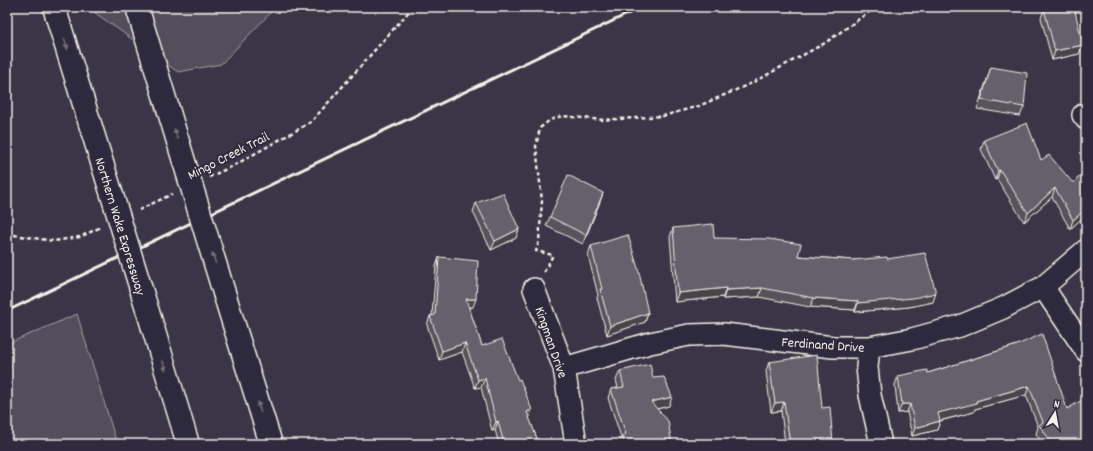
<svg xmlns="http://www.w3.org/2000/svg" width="1093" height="451" font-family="Dekko,sans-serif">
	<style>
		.green { fill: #534e5c; stroke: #a4a0a2 }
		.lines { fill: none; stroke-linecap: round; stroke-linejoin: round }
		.minor-casing { stroke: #f4f1e8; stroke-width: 24 }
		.highway-casing { stroke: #f4f1e8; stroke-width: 25 }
		.path { stroke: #f4f1e8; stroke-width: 2.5; stroke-dasharray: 4 3; stroke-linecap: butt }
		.minor { stroke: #2f2a3d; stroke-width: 21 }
		.highway { stroke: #2f2a3d; stroke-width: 22 }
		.rail { stroke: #f4f1e8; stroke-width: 3 }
		.highway-bridge-casing { stroke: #f4f1e8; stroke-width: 25; stroke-linecap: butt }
		.highway-bridge { stroke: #2f2a3d; stroke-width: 22 }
		.wall { fill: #57535d; stroke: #f4f1e8 }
		.shaded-wall { fill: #47444c; stroke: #f4f1e8 }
		.building { fill: #65616c; stroke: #f4f1e8 }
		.oneway { fill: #747079 }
		.labels { text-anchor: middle; stroke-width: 4; stroke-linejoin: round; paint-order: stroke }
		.street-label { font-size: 14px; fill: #f4f1e8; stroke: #2f2a3d }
	</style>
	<rect width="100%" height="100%" fill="#3b3647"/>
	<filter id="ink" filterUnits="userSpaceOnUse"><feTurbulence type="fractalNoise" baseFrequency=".025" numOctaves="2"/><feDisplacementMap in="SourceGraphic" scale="8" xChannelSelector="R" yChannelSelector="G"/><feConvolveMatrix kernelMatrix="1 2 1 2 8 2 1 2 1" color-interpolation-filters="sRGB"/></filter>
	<g filter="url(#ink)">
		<path class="green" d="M87 7H276L221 64 178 72Z
			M77 314 117 444H7V344Z"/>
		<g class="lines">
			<defs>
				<path id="minor" d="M1083 115 1086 119
					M1043 287 1086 351
					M534 289 564 368 576 444
					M869 347 867 367 870 395 881 444
					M564 368 650 343 689 335 724 334 833 347H869L912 339 960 326 1003 308 1043 287 1086 250"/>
				<path id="highway" d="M225 296 271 444
					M153 328 188 444"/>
			</defs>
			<use href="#minor" class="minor-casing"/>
			<use href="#highway" class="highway-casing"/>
			<path class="path" d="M209 177 233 166 311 122 413 7
				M139 210 172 194
				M7 234 54 241 80 237 101 227
				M544 272 553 255 536 251 539 241 542 201 536 146 540 128 550 120 562 116 604 120 663 116 699 106 752 83 825 43 876 7"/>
			<use href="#minor" class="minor"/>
			<use href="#highway" class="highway"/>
			<path class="rail" d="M7 311 642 7"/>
			<defs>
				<path id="highway-bridge" d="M54 7 153 328
					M137 7 225 296"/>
			</defs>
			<use href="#highway-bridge" class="highway-bridge-casing"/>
			<use href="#highway-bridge" class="highway-bridge"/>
		</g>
		<path class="wall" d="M1044 9 1079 54 1052 60 1041 18Z
			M991 67 1024 107 1020 116 977 109Z
			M984 140 1041 160 1073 183 1086 171V215L1070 229 1052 197 1024 222 997 179 995 180 981 149Z
			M603 193 583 244 546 226 550 217Z
			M476 203 519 229 516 238 491 250 473 212Z
			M673 228 714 238 798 256 853 260 887 259 933 302 909 307 855 312V310L810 307 759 297 723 299V297L675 302 670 237Z
			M591 246 648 313 645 322 607 335 597 298 598 295 588 255Z
			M439 257 473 307 469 308 482 346 529 418 539 444H499L495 430 492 431 481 387 475 388 462 352 439 360 427 325 430 316 432 315 436 266Z
			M1017 345 1067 409 1086 444H1043L1036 434 1038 427 1026 395 975 409 974 412 940 421 937 430 912 436 907 412 898 413 895 385 898 376 928 373Z
			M769 362 822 408 833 444H785L781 411 771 412 766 371Z
			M620 371 653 378 669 406 657 409 672 444H619L621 437 608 398 611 389 618 388 616 380Z"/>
		<path class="shaded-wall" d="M1083 45 1079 54 1052 60 1055 51Z
			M1000 170 997 179 995 180 998 171Z
			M1055 188 1052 197 1024 222 1028 213Z
			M603 193 600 202 583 244 586 235Z
			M1086 209V215L1070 229 1073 220Z
			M519 229 516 238 491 250 495 241Z
			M726 288 723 297 675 302 678 293Z
			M762 288 759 297 723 299 726 290Z
			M936 293 933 302 909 307 855 312 858 303Z
			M814 298 858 301 855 310 810 307Z
			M466 299H476L473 307 463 308Z
			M648 313 645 322 607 335 610 326Z
			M465 343 462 352 439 360 442 351Z
			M485 378 481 387 475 388 478 380Z
			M1029 386 1026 395 975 409 974 412 935 422 938 413 976 401Z
			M672 397 669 406 648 411 651 402Z
			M784 402 781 411 771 412 775 403Z
			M902 404H910L907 412 898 413Z
			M532 410 529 419 527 412Z
			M498 421 495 430 492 431 496 422Z
			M940 421 937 430 912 436 915 428Z"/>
		<path class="building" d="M1053 7H1074L1083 45 1055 51 1044 9Z
			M991 67 1027 73 1024 107 981 100Z
			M1027 123 1041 160 1049 155 1073 183 1086 171V209L1073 220 1055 188 1028 213 1000 170 998 171 984 140Z
			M568 175 603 193 586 235 550 217Z
			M503 193 519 229 495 241 476 203Z
			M713 224 714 238 769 239 801 244 798 256 853 260 887 257V259L925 253 936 293 913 298 858 303V301L814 298 762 288 726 290V288L678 293 673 228Z
			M628 235 639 272 648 313 610 326 600 289H602L591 246Z
			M439 257 478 261 476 299H466L482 346 502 339 518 380 520 379 532 410 527 412 539 444H504L498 421 496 422 485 378 478 380 465 343 442 351 430 316 435 315Z
			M1042 334 1067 409 1084 399 1086 402V444H1053L1039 425 1043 422 1029 386 976 401 977 403 938 413 940 421 915 428 910 404H902L898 376 927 370 928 373 1017 345Z
			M817 355 822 408 830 407 833 444H791L789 437 784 402 775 403 769 362Z
			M650 364 653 378 664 377 672 397 651 402 668 421 672 444H624L622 436 626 434 611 389 624 387 620 371Z"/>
		<defs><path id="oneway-solid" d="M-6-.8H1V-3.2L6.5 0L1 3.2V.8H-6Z"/></defs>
		<g class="oneway">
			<use href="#oneway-solid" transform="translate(66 44) rotate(73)"/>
			<use href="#oneway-solid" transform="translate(176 134) rotate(-107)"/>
			<use href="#oneway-solid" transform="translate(214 258) rotate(-107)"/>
			<use href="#oneway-solid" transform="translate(164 365) rotate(73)"/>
			<use href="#oneway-solid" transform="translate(259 407) rotate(-107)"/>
		</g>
	</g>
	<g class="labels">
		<g class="street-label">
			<text transform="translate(228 155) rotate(-27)" y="5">Mingo Creek Trail</text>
			<text transform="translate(121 226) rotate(73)" y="5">Northern Wake Expressway</text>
			<text transform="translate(552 342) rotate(71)" y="5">Kingman Drive</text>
			<text transform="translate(823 344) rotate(4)" y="5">Ferdinand Drive</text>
		</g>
	</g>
	<rect width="1093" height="451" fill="none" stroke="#2f2a3d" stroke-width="24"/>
	<rect x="12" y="12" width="1069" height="427" fill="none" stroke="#f4f1e8" stroke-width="1.5" filter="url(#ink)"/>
	<g transform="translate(1055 413) rotate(11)" stroke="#2f2a3d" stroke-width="3" paint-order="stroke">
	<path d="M0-3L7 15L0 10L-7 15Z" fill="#f4f1e8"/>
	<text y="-6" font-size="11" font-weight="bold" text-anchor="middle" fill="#f4f1e8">N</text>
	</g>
</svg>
